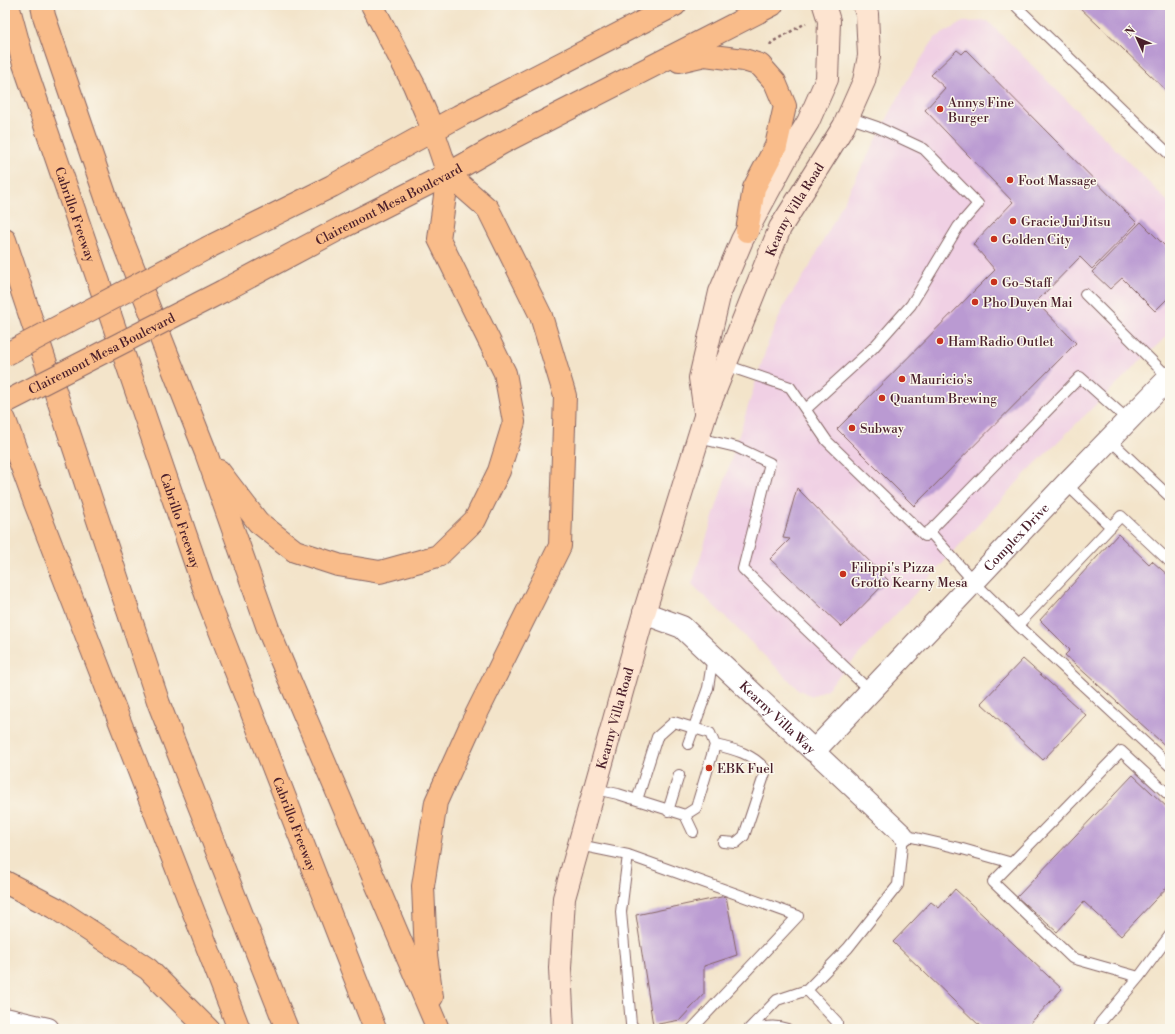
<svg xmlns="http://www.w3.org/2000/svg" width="1175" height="1034" font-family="'Libre Bodoni',serif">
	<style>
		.built { fill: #f0d0e4 }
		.building { fill: #ba9ad2 }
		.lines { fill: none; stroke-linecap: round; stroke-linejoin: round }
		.service-casing { stroke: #856463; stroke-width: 12 }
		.minor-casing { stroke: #856463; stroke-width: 22 }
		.tertiary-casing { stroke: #856463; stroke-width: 24 }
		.secondary-casing { stroke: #856463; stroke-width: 24 }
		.primary-casing { stroke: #856463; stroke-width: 24 }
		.motorway-casing { stroke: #856463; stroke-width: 24 }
		.path { stroke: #856463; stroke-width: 2.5; stroke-dasharray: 3 3; stroke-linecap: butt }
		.service { stroke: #fff; stroke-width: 10 }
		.minor { stroke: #fff; stroke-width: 20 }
		.tertiary { stroke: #fff; stroke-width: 22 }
		.secondary { stroke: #fde4d0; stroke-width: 22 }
		.primary { stroke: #f9bc8a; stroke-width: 22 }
		.motorway { stroke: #f9bc8a; stroke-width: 22 }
		.primary-bridge-casing { stroke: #856463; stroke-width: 24; stroke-linecap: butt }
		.primary-bridge { stroke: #f9bc8a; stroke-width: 22 }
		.poi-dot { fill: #c8321e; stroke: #fbf7ec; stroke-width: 1.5 }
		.labels { text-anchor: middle; stroke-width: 3; stroke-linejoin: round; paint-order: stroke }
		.poi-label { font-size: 13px; fill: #4a1f2b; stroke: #fbf7ec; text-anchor: start }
		.street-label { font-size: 13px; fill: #4a1f2b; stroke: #fbf7ec }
	</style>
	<rect width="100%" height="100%" fill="#fbf7ec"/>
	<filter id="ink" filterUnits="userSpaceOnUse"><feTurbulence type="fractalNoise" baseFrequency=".025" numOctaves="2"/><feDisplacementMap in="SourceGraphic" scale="8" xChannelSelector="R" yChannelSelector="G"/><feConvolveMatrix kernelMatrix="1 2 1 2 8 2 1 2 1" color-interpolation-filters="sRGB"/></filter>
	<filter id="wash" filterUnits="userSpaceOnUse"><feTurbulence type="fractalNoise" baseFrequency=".012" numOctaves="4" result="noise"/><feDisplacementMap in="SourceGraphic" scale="16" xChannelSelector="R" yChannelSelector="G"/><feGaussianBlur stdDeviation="0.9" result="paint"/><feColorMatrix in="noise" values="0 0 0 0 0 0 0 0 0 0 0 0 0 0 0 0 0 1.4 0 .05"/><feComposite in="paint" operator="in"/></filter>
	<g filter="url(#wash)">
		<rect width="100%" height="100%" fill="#f3e4ca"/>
		<path class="built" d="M988 21 1170 204V333L1130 371 1026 473 827 689 812 696 799 690 692 584 768 343 785 304 809 268 909 77 935 38 963 22Z"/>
		<g id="blocks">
			<path class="building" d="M1077 5H1170V94Z
				M957 50 962 54 966 50 1137 223 1092 269 1080 257 1036 302 1076 343 914 506 837 429 995 270 973 244 1013 202 925 110 945 88 931 75Z
				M1141 222 1170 251V296L1155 311 1122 278 1110 289 1092 272Z
				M797 488 888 580 842 627 770 559 790 539 783 538Z
				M1118 534 1149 564 1152 561 1170 577V750L1065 655 1070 650 1040 620Z
				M1023 659 1086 715 1043 760 981 703Z
				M1133 775 1170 810V884L1121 936 1084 902 1057 932 1017 897Z
				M955 889 1062 989 1025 1029H983L893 942 931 902 939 908Z
				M726 896 737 955 704 966V994L680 1020 653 1025 636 915Z"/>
		</g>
	</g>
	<g filter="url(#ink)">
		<use href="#blocks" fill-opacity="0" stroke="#856463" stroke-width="1"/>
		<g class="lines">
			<defs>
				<path id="service" d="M1019 5 1017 7 1170 155
					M1085 294 1169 378
					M725 365 790 387 827 441 925 536 1080 377 1128 420
					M806 409 873 348 911 305 958 227 978 204 924 149 877 127 848 117
					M698 438 736 447 770 463 743 569 870 691
					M1109 439 1170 497
					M1066 484 1111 527
					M929 531 974 582 1018 625 1170 766
					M1018 625 1121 516 1170 562
					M688 744 708 688 713 656
					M715 745C734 749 753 754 766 770L744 836 736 843 723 842
					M595 789 618 794 685 815 696 808 715 745 710 733 674 722 657 737 637 800
					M668 811 679 775
					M685 815 693 832
					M579 845 628 855 798 916 692 1029
					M628 855 621 912 631 1024 635 1029
					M1139 977 1072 958 993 882 1121 751 1170 796
					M807 990 837 1022V1029
					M749 1029 777 1000 807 990 848 948 898 885 903 835 959 848 1012 863
					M757 1029C767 1026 776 1025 787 1029
					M1098 1029 1101 1022 1139 977 1170 935"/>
				<path id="minor" d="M814 751 903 835"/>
				<g id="tertiary">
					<path id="s1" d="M644 613 682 627 814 751 1066 484 1170 377"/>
					<path d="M5 1019 48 1029"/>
				</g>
				<g id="secondary">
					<path d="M705 412 700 378 720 292 742 240 789 153 808 122 827 79 829 21 824 5"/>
					<path id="s2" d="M563 1029 560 968 564 898 644 613 706 413 780 228 844 126 864 81 869 56 867 14 864 5"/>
				</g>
				<g id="primary">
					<path d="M679 61 705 55 744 60 760 65 775 82 785 106 776 146 754 188 747 231"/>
					<path d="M209 247 332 186 459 116 675 5"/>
					<path id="s3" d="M223 291 341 228 448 174 502 143 772 5"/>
				</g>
				<g id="motorway">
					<path id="s4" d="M8 5 24 64 208 600 375 1029"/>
					<path d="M42 5 44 16 109 206 206 453 270 634 438 1029"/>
					<path d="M5 240 159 704 287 1029"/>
					<path d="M5 420 35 503 239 1029"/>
					<path d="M219 471 258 522 295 551 338 565 380 572 438 556 475 520 499 471 514 422 505 373 439 239 448 174 433 130 414 85 372 5"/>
					<path d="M5 882 57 909 148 969 208 1029"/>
					<path d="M432 997 426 955 423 886 436 802 470 727 560 546 565 396 541 316 488 209 448 174"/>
				</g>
			</defs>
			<use href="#service" class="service-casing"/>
			<use href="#minor" class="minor-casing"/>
			<use href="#tertiary" class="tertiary-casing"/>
			<use href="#secondary" class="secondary-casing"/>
			<use href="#primary" class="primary-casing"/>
			<use href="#motorway" class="motorway-casing"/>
			<path class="path" d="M770 45 772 42 806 23"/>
			<use href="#service" class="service"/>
			<use href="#minor" class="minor"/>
			<use href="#tertiary" class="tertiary"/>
			<use href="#secondary" class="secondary"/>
			<use href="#primary" class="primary"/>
			<use href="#motorway" class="motorway"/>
			<defs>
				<g id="primary-bridge">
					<path d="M5 355 209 247"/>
					<path id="s5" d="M8 401 223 291"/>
				</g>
			</defs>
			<use href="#primary-bridge" class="primary-bridge-casing"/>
			<use href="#primary-bridge" class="primary-bridge"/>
		</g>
	</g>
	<g class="poi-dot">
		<circle cx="940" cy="109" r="4"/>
		<circle cx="1010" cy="180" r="4"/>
		<circle cx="1013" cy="221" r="4"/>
		<circle cx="994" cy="239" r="4"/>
		<circle cx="994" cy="282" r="4"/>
		<circle cx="975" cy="302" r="4"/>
		<circle cx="940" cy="341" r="4"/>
		<circle cx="902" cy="379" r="4"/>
		<circle cx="882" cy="398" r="4"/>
		<circle cx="852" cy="428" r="4"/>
		<circle cx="843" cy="574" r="4"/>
		<circle cx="709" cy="768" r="4"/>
	</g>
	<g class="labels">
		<g class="poi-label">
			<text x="948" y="107">Annys Fine<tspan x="948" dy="15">Burger</tspan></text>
			<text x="1018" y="185">Foot Massage</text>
			<text x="1021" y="226">Gracie Jui Jitsu</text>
			<text x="1002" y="244">Golden City</text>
			<text x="1002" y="287">Go-Staff</text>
			<text x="983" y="307">Pho Duyen Mai</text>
			<text x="948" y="346">Ham Radio Outlet</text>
			<text x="910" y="384">Mauricio's</text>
			<text x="890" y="403">Quantum Brewing</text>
			<text x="860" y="433">Subway</text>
			<text x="851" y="572">Filippi's Pizza<tspan x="851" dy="15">Grotto Kearny Mesa</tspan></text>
			<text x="717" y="773">EBK Fuel</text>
		</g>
		<g class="street-label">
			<text dy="5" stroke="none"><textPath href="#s3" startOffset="187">Clairemont Mesa Boulevard</textPath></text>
			<text dy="5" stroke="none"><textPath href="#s2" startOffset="859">Kearny Villa Road</textPath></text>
			<text dy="5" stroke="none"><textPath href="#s4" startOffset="220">Cabrillo Freeway</textPath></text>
			<text dy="5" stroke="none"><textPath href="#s5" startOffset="105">Clairemont Mesa Boulevard</textPath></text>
			<text dy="5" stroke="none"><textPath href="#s4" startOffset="544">Cabrillo Freeway</textPath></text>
			<text dy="5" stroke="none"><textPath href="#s1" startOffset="516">Complex Drive</textPath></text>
			<text dy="5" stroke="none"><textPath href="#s1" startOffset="172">Kearny Villa Way</textPath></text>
			<text dy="5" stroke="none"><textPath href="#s2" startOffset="318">Kearny Villa Road</textPath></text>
			<text dy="5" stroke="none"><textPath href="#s4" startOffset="868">Cabrillo Freeway</textPath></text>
		</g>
	</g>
	<rect width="1175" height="1034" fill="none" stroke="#fbf7ec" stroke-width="20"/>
	<g transform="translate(1137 38) rotate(314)" stroke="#fbf7ec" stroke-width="3" paint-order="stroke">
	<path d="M0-3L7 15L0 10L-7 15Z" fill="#4a1f2b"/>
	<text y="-6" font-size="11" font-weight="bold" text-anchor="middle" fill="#4a1f2b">N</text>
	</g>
</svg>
